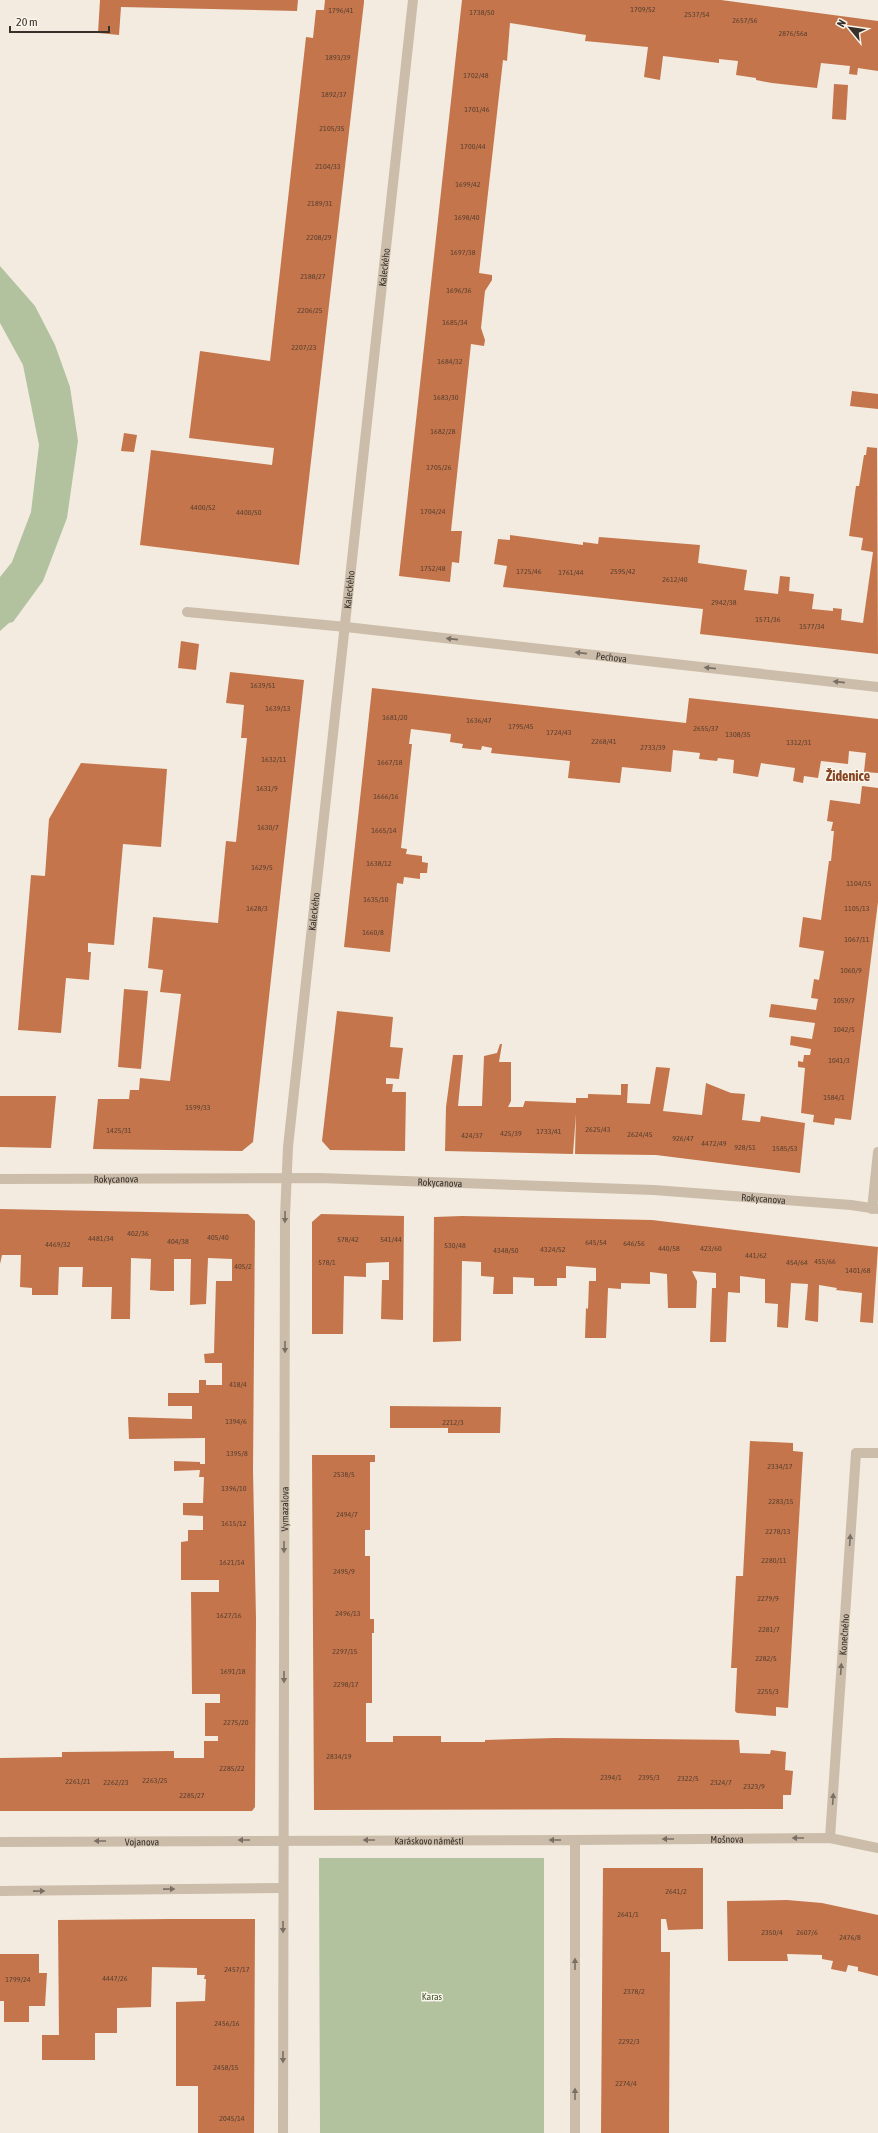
<svg xmlns="http://www.w3.org/2000/svg" width="878" height="2133" font-family="'Asap Condensed',sans-serif">
	<style>
		.green { fill: #b2c29e }
		.building { fill: #c4754b }
		.lines { fill: none; stroke-linecap: round; stroke-linejoin: round }
		.service { stroke: #cbbdaa; stroke-width: 10 }
		.minor { stroke: #cbbdaa; stroke-width: 10 }
		.oneway { fill: #7a6f64 }
		.labels { text-anchor: middle; stroke-width: 3; stroke-linejoin: round; paint-order: stroke }
		.number-label { font-size: 8px; fill: #5b4132 }
		.street-label { font-size: 10px; fill: #38302a; stroke: #faf5eb }
		.park-label { font-size: 10px; fill: #43572e; stroke: #faf5eb }
		.district-label { font-size: 14px; font-weight: bold; fill: #874523; stroke: #faf5eb }
	</style>
	<rect width="100%" height="100%" fill="#f3ebdf"/>
	<path class="green" d="M0 266 35 306 55 345 70 387 78 441 67 518 43 581 13 622 9 623 0 631V577L12 562 31 512 39 445 23 365 0 323Z
		M319 1858H544V2133H320Z"/>
	<path class="building" d="M100 0H298L297 11 121 7 119 35 98 33Z
		M325 0H364V2L299 565 140 545 151 450 272 465 274 448 189 438 200 351 270 361 306 37 313 38 316 10H324Z
		M462 0H721L878 21V71L858 68 857 75 849 74 850 66 821 63 817 88 772 83 756 80V78L736 75 738 61 719 59V63L663 56 660 80 644 77 648 47 585 41 586 35 510 23 507 61 503 60 479 273 492 275V280L485 291 481 328 485 340 484 346 471 344 451 531H462L459 563 452 562 450 582 399 576Z
		M834 84 848 85 846 120 832 119Z
		M852 391 878 394V409L850 406Z
		M124 433 137 435 134 452 121 451Z
		M877 446 878 654 700 634 703 609 503 587 507 566 494 564 498 539 510 540V535L583 545V542L598 544 599 537 700 545 698 563 747 570 744 590 778 594 780 576 790 577 789 591 814 594 812 609 833 611V608L842 609 841 620 863 623 873 552 861 550 863 538 849 536 856 486H859L864 455H866L867 447 877 448Z
		M181 641 199 644 196 670 178 668Z
		M230 672 304 680 253 1142 242 1151 93 1149 98 1099H129L130 1090H139L140 1078 170 1081 181 994 160 992 163 970 148 968 153 917 218 923 226 841 236 842 247 738H241L244 705 226 703Z
		M372 688 686 723 689 698 878 719V773L864 772 866 753 849 751 848 764 821 761 818 778 804 776 803 783 793 781 795 768 761 763 758 777 733 773 734 760 718 758 717 761 699 759 700 753 673 750 671 772 622 767 620 783 568 778 570 761 491 753 492 748 482 746 481 750 462 748 463 744 450 742 451 734 411 729 409 744H412L401 848 407 849 406 854 422 856V862L428 863 427 873H420V879L404 877 403 884 397 883 390 952 344 947Z
		M81 763 167 769 161 847 123 844 114 945 88 943V952H91L89 980 66 978 61 1033 18 1030 31 875 45 876 49 819Z
		M862 786 878 788V902L851 1120 835 1118 834 1125 813 1122 814 1115 801 1113 805 1068 798 1067V1061L803 1062 804 1055H810L811 1049 790 1045 791 1036 812 1039 815 1023 769 1017 771 1004 816 1010 818 999 811 998 814 979 819 980 824 951 799 947 803 917 821 920 829 861H831L834 831H831L833 822 827 821 830 800 860 804Z
		M124 989 148 991 141 1069 118 1067Z
		M337 1011 393 1017 390 1047 403 1048 399 1079 386 1078V1084H393L392 1092H406L405 1151 330 1150 322 1141Z
		M500 1044H502L499 1062H511V1101L508 1107H523L525 1101 576 1103V1098H588V1094L621 1095V1084H628L627 1103 650 1104 656 1067 670 1068 663 1111 702 1115 706 1083 731 1093 745 1094 742 1120 760 1122 761 1116 805 1123 800 1173 656 1155 575 1154 576 1114 573 1154 445 1151 446 1107 453 1055H463L458 1106H482L484 1056 497 1053Z
		M0 1096H56L51 1148 0 1147Z
		M0 1209 248 1214 255 1221 253 1470 256 1619 255 1807 252 1811H0V1758L62 1757V1752L174 1751V1758H204V1741H218V1736H205V1703H220V1694H192L191 1592H219V1580H181V1542L188 1541V1530H203V1516L183 1515V1503H203L204 1477H199L200 1470 174 1471V1461L200 1462V1464H205V1438L129 1439 128 1417 192 1419V1406H168V1393H199V1380H206V1385H222V1363H205L204 1354 214 1353 216 1281H232V1259L208 1258 206 1304 190 1305 191 1259H174V1291H161L150 1290 151 1259 131 1258 130 1319H111L112 1287H82L83 1267H59L58 1295H32V1288L20 1287 21 1255H2L0 1264Z
		M321 1214 404 1216 403 1320 381 1319 382 1280H389V1262L366 1263V1277L344 1276 343 1334H312V1222Z
		M462 1216 652 1220 878 1247 873 1323 860 1322 862 1293 836 1290 837 1288 819 1285 818 1322 805 1320 808 1284 791 1283 788 1328 777 1327 778 1304 765 1303V1279L740 1276V1293L728 1292 726 1342H710L712 1288H716V1273L692 1271 697 1281 696 1308H668L667 1274 650 1272V1284L621 1283V1289L608 1288 606 1338H585L586 1308 588 1309 589 1281H596V1268L566 1266V1278H557V1286H534V1278L513 1277V1294H493L494 1277 481 1276V1262L462 1261 461 1341 433 1342 434 1217Z
		M390 1406 501 1407 500 1433H448V1428H390Z
		M750 1441 793 1443V1451L803 1452 788 1708 776 1707V1716L737 1713 735 1711 737 1668H731L736 1576H743Z
		M312 1455H375V1462H370V1530H365V1556H370V1619H374V1633H372V1703H366V1742H393V1736H441V1742H485V1740L556 1738 739 1740 740 1753 770 1754 771 1750 786 1752 785 1770 793 1771 791 1795H783V1809L314 1810Z
		M603 1868H703V1929L668 1930 666 1919H661V1952H670L669 2133H601Z
		M787 1900 822 1903 878 1915V1976L858 1971V1967L848 1965 846 1972 831 1969 833 1961 822 1959V1955L787 1954 788 1961H728L727 1901Z
		M171 1919H255L254 2133H198V2086H176V2002L205 2001 206 1979H204L205 1975H197V1968L152 1967 151 2007 117 2008V2033H95V2060H42V2035H59L58 1920Z
		M0 1954H39V1973H47L45 2006H29V2022H4V2001H0Z"/>
	<g class="lines">
		<path class="service" d="M187 612 346 627
			M856 1453H878"/>
		<g class="minor">
			<path id="s1" d="M346 627 878 687"/>
			<path id="s2" d="M0 1179 319 1178 654 1190 851 1205 878 1209"/>
			<path d="M872 1209 878 1152"/>
			<path id="s3" d="M830 1838 856 1453"/>
			<path id="s4" d="M575 1840 830 1838 878 1848"/>
			<path id="s5" d="M0 1842 575 1840V2133"/>
			<path d="M0 1891 282 1888"/>
			<path id="s6" d="M283 2133 285 1216 288 1147 413 0"/>
		</g>
	</g>
	<defs><path id="oneway-solid" d="M-6-.8H1V-3.2L6.5 0L1 3.2V.8H-6Z"/></defs>
	<g class="oneway">
		<use href="#oneway-solid" transform="translate(452 639) rotate(-174)"/>
		<use href="#oneway-solid" transform="translate(581 653) rotate(-174)"/>
		<use href="#oneway-solid" transform="translate(710 668) rotate(-174)"/>
		<use href="#oneway-solid" transform="translate(839 682) rotate(-174)"/>
		<use href="#oneway-solid" transform="translate(285 1217) rotate(91)"/>
		<use href="#oneway-solid" transform="translate(285 1347) rotate(90)"/>
		<use href="#oneway-solid" transform="translate(850 1540) rotate(-86)"/>
		<use href="#oneway-solid" transform="translate(284 1547) rotate(90)"/>
		<use href="#oneway-solid" transform="translate(841 1669) rotate(-86)"/>
		<use href="#oneway-solid" transform="translate(284 1677) rotate(90)"/>
		<use href="#oneway-solid" transform="translate(833 1799) rotate(-86)"/>
		<use href="#oneway-solid" transform="translate(798 1838) rotate(180)"/>
		<use href="#oneway-solid" transform="translate(668 1839) rotate(180)"/>
		<use href="#oneway-solid" transform="translate(244 1840) rotate(180)"/>
		<use href="#oneway-solid" transform="translate(369 1840) rotate(-180)"/>
		<use href="#oneway-solid" transform="translate(555 1840) rotate(-180)"/>
		<use href="#oneway-solid" transform="translate(100 1841) rotate(180)"/>
		<use href="#oneway-solid" transform="translate(169 1889) rotate(-1)"/>
		<use href="#oneway-solid" transform="translate(39 1891) rotate(-1)"/>
		<use href="#oneway-solid" transform="translate(283 1927) rotate(90)"/>
		<use href="#oneway-solid" transform="translate(575 1964) rotate(-90)"/>
		<use href="#oneway-solid" transform="translate(283 2057) rotate(90)"/>
		<use href="#oneway-solid" transform="translate(575 2094) rotate(-90)"/>
	</g>
	<g class="labels">
		<g class="number-label">
			<text x="643" y="12">1709/52</text>
			<text x="341" y="13">1796/41</text>
			<text x="482" y="15">1738/50</text>
			<text x="697" y="17">2537/54</text>
			<text x="745" y="23">2657/56</text>
			<text x="793" y="36">2876/56a</text>
			<text x="338" y="60">1893/39</text>
			<text x="476" y="78">1702/48</text>
			<text x="334" y="97">1892/37</text>
			<text x="477" y="112">1701/46</text>
			<text x="332" y="131">2105/35</text>
			<text x="473" y="149">1700/44</text>
			<text x="328" y="169">2104/33</text>
			<text x="468" y="187">1699/42</text>
			<text x="320" y="206">2189/31</text>
			<text x="467" y="220">1698/40</text>
			<text x="319" y="240">2208/29</text>
			<text x="463" y="255">1697/38</text>
			<text x="313" y="279">2188/27</text>
			<text x="459" y="293">1696/36</text>
			<text x="310" y="313">2206/25</text>
			<text x="455" y="325">1685/34</text>
			<text x="304" y="350">2207/23</text>
			<text x="450" y="364">1684/32</text>
			<text x="446" y="400">1683/30</text>
			<text x="443" y="434">1682/28</text>
			<text x="439" y="470">1705/26</text>
			<text x="203" y="510">4400/52</text>
			<text x="433" y="514">1704/24</text>
			<text x="249" y="515">4400/50</text>
			<text x="433" y="571">1752/48</text>
			<text x="529" y="574">1725/46</text>
			<text x="623" y="574">2595/42</text>
			<text x="571" y="575">1761/44</text>
			<text x="675" y="582">2612/40</text>
			<text x="724" y="605">2942/38</text>
			<text x="768" y="622">1571/36</text>
			<text x="812" y="629">1577/34</text>
			<text x="263" y="688">1639/51</text>
			<text x="278" y="711">1639/13</text>
			<text x="395" y="720">1681/20</text>
			<text x="479" y="723">1636/47</text>
			<text x="521" y="729">1795/45</text>
			<text x="706" y="731">2655/37</text>
			<text x="559" y="735">1724/43</text>
			<text x="738" y="737">1308/35</text>
			<text x="604" y="744">2268/41</text>
			<text x="799" y="745">1312/31</text>
			<text x="653" y="750">2733/39</text>
			<text x="274" y="762">1632/11</text>
			<text x="390" y="765">1667/18</text>
			<text x="267" y="791">1631/9</text>
			<text x="386" y="799">1666/16</text>
			<text x="268" y="830">1630/7</text>
			<text x="384" y="833">1665/14</text>
			<text x="379" y="866">1638/12</text>
			<text x="262" y="870">1629/5</text>
			<text x="859" y="886">1104/15</text>
			<text x="376" y="902">1635/10</text>
			<text x="257" y="911">1628/3</text>
			<text x="857" y="911">1105/13</text>
			<text x="373" y="935">1660/8</text>
			<text x="857" y="942">1067/11</text>
			<text x="851" y="973">1060/9</text>
			<text x="844" y="1003">1059/7</text>
			<text x="844" y="1032">1042/5</text>
			<text x="839" y="1063">1041/3</text>
			<text x="834" y="1100">1584/1</text>
			<text x="198" y="1110">1599/33</text>
			<text x="598" y="1132">2625/43</text>
			<text x="119" y="1133">1425/31</text>
			<text x="549" y="1134">1733/41</text>
			<text x="511" y="1136">425/39</text>
			<text x="640" y="1137">2624/45</text>
			<text x="472" y="1138">424/37</text>
			<text x="683" y="1141">926/47</text>
			<text x="714" y="1146">4472/49</text>
			<text x="745" y="1150">928/51</text>
			<text x="785" y="1151">1585/53</text>
			<text x="138" y="1236">402/36</text>
			<text x="218" y="1240">405/40</text>
			<text x="101" y="1241">4481/34</text>
			<text x="348" y="1242">578/42</text>
			<text x="391" y="1242">541/44</text>
			<text x="178" y="1244">404/38</text>
			<text x="596" y="1245">645/54</text>
			<text x="634" y="1246">646/56</text>
			<text x="58" y="1247">4469/32</text>
			<text x="455" y="1248">530/48</text>
			<text x="669" y="1251">440/58</text>
			<text x="711" y="1251">423/60</text>
			<text x="553" y="1252">4324/52</text>
			<text x="506" y="1253">4348/50</text>
			<text x="756" y="1258">441/62</text>
			<text x="825" y="1264">455/66</text>
			<text x="327" y="1265">578/1</text>
			<text x="797" y="1265">454/64</text>
			<text x="243" y="1269">405/2</text>
			<text x="858" y="1273">1401/68</text>
			<text x="238" y="1387">418/4</text>
			<text x="236" y="1424">1394/6</text>
			<text x="453" y="1425">2212/3</text>
			<text x="237" y="1456">1395/8</text>
			<text x="780" y="1469">2334/17</text>
			<text x="344" y="1477">2538/5</text>
			<text x="234" y="1491">1396/10</text>
			<text x="781" y="1504">2283/15</text>
			<text x="347" y="1517">2494/7</text>
			<text x="234" y="1526">1615/12</text>
			<text x="778" y="1534">2278/13</text>
			<text x="774" y="1563">2280/11</text>
			<text x="232" y="1565">1621/14</text>
			<text x="344" y="1574">2495/9</text>
			<text x="768" y="1601">2279/9</text>
			<text x="348" y="1616">2496/13</text>
			<text x="229" y="1618">1627/16</text>
			<text x="769" y="1632">2281/7</text>
			<text x="345" y="1654">2297/15</text>
			<text x="766" y="1661">2282/5</text>
			<text x="233" y="1674">1691/18</text>
			<text x="346" y="1687">2298/17</text>
			<text x="768" y="1694">2255/3</text>
			<text x="236" y="1725">2275/20</text>
			<text x="339" y="1759">2834/19</text>
			<text x="232" y="1771">2285/22</text>
			<text x="611" y="1780">2394/1</text>
			<text x="649" y="1780">2395/3</text>
			<text x="688" y="1781">2322/5</text>
			<text x="155" y="1783">2263/25</text>
			<text x="78" y="1784">2261/21</text>
			<text x="116" y="1785">2262/23</text>
			<text x="721" y="1785">2324/7</text>
			<text x="754" y="1789">2323/9</text>
			<text x="192" y="1798">2285/27</text>
			<text x="676" y="1894">2641/2</text>
			<text x="628" y="1917">2641/1</text>
			<text x="772" y="1935">2350/4</text>
			<text x="807" y="1935">2607/6</text>
			<text x="850" y="1940">2476/8</text>
			<text x="237" y="1972">2457/17</text>
			<text x="115" y="1981">4447/26</text>
			<text x="18" y="1982">1799/24</text>
			<text x="634" y="1994">2378/2</text>
			<text x="227" y="2026">2456/16</text>
			<text x="629" y="2044">2292/3</text>
			<text x="226" y="2070">2458/15</text>
			<text x="626" y="2086">2274/4</text>
			<text x="232" y="2121">2045/14</text>
		</g>
		<g class="street-label">
			<text dy="4" stroke="none"><textPath href="#s6" startOffset="1871">Kaleckého</textPath></text>
			<text dy="4" stroke="none"><textPath href="#s6" startOffset="1547">Kaleckého</textPath></text>
			<text dy="4" stroke="none"><textPath href="#s1" startOffset="267">Pechova</textPath></text>
			<text dy="4" stroke="none"><textPath href="#s6" startOffset="1223">Kaleckého</textPath></text>
			<text dy="4" stroke="none"><textPath href="#s2" startOffset="116">Rokycanova</textPath></text>
			<text dy="4" stroke="none"><textPath href="#s2" startOffset="440">Rokycanova</textPath></text>
			<text dy="4" stroke="none"><textPath href="#s2" startOffset="764">Rokycanova</textPath></text>
			<text dy="4" stroke="none"><textPath href="#s6" startOffset="624">Vymazalova</textPath></text>
			<text dy="4" stroke="none"><textPath href="#s3" startOffset="204">Konečného</textPath></text>
			<text dy="4" stroke="none"><textPath href="#s4" startOffset="152">Mošnova</textPath></text>
			<text dy="4" stroke="none"><textPath href="#s5" startOffset="429">Karáskovo náměstí</textPath></text>
			<text dy="4" stroke="none"><textPath href="#s5" startOffset="142">Vojanova</textPath></text>
		</g>
		<g class="park-label">
			<text x="432" y="2000">Karas</text>
		</g>
		<g class="district-label">
			<text x="848" y="781">Židenice</text>
		</g>
	</g>
	<g transform="translate(850 28) rotate(299)" stroke="#faf5eb" stroke-width="3" paint-order="stroke">
	<path d="M0-3L7 15L0 10L-7 15Z" fill="#38302a"/>
	<text y="-6" font-size="11" font-weight="bold" text-anchor="middle" fill="#38302a">N</text>
	</g>
	<path d="M10 26v6h99v-6" fill="none" stroke="#38302a" stroke-width="2"/>
	<text x="16" y="26" font-size="12" fill="#38302a" stroke="#faf5eb" stroke-width="3" paint-order="stroke">20 m</text>
</svg>
